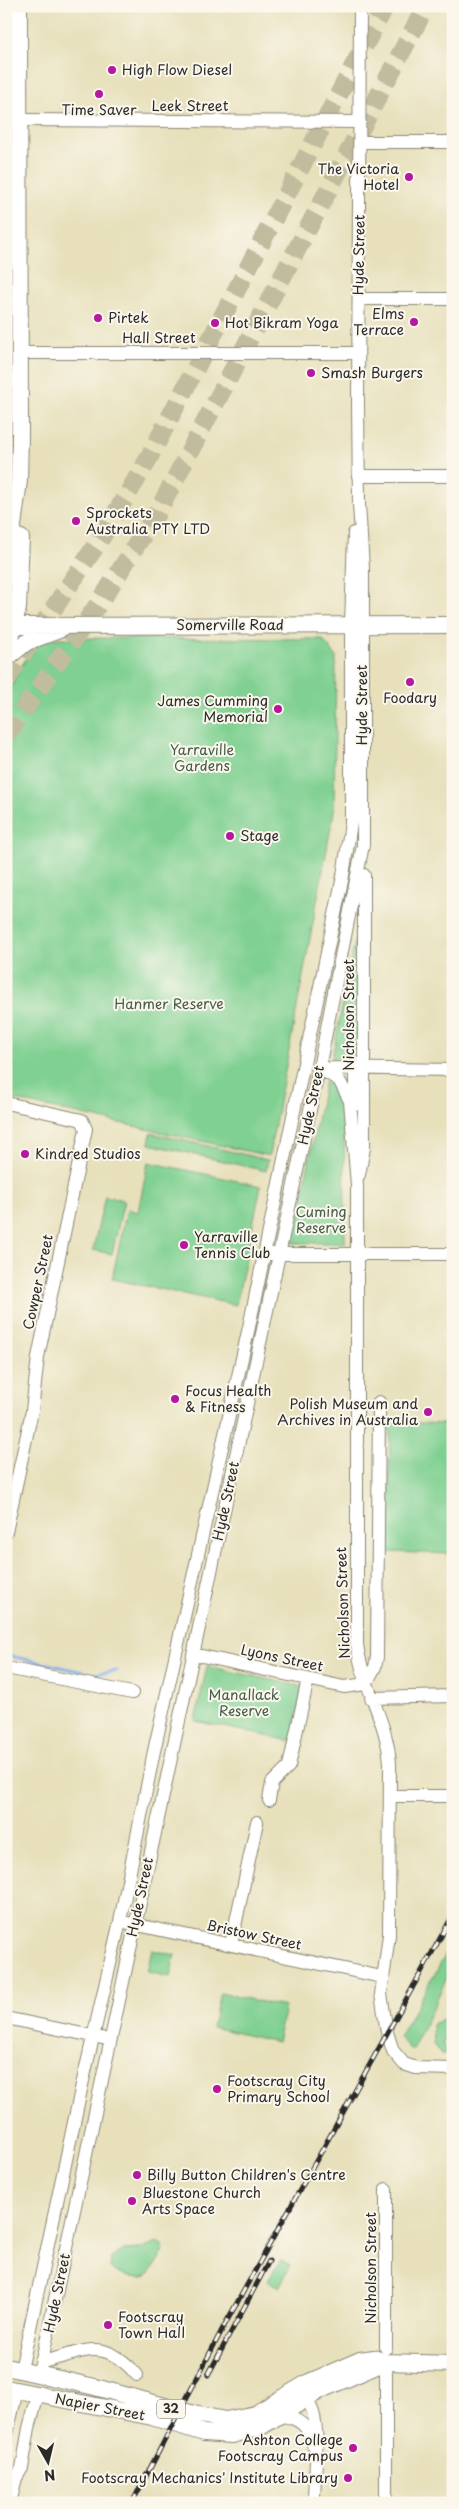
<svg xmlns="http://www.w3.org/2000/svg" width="459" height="2509" font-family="'Playpen Sans',sans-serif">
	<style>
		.green { fill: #7fd091; stroke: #557e5e }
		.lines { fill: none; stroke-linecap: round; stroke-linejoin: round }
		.stream { stroke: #7faeea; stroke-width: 3 }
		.highway-tunnel { stroke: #c1bc9e; stroke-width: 19; stroke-dasharray: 19 9; stroke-linecap: butt }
		.minor-casing { stroke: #898673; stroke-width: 14 }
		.major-casing { stroke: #898673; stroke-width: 18 }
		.minor { stroke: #fff; stroke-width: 12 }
		.major { stroke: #fff; stroke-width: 16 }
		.rail-casing { stroke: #2b2b2b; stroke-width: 5 }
		.rail { stroke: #fbf7ec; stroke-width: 3; stroke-dasharray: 9; stroke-linecap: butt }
		.poi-dot { fill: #b5179e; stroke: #fbf7ec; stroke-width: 2 }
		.labels { text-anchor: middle; stroke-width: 4; stroke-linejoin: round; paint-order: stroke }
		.shield { fill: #fbf7ec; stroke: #696865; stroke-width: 1 }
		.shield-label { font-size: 12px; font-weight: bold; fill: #2b2b2b }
		.poi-label { font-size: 14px; fill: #2b2b2b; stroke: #fbf7ec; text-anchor: start }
		.street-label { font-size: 14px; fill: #2b2b2b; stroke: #fbf7ec }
		.park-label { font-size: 14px; fill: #445d4a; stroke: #fbf7ec }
	</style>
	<rect width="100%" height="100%" fill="#fbf7ec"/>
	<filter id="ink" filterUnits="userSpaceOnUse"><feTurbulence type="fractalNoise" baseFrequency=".02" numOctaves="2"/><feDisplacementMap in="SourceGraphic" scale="10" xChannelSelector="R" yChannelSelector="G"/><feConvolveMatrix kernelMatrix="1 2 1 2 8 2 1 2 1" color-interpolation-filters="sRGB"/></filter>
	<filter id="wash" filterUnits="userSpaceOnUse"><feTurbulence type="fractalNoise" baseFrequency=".0096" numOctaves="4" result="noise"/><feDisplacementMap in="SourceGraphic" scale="20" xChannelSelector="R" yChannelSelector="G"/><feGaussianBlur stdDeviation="1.12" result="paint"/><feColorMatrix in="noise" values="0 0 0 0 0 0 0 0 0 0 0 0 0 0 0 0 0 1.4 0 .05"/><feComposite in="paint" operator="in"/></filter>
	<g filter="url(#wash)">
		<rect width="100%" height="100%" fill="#e7e0bb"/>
		<path class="green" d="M59 638 322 639 336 656 334 811 269 1156 6 1098V843L12 812 6 811V696L18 671 38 641Z
			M359 919 358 1059 332 1058Z
			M325 1080 344 1097 345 1243H293Z
			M151 1133 268 1160 266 1171 149 1144Z
			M148 1162 261 1186 236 1305 112 1279 127 1209 138 1212Z
			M105 1196 124 1200 112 1254 93 1250Z
			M390 1422 453 1424V1554L388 1552Z
			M207 1666 303 1687 291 1741 195 1721Z
			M453 1942V1965L412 2051 399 2037Z
			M152 1950 175 1955 170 1977 147 1972Z
			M220 1993 285 2007 277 2042 212 2027Z
			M452 2015 443 2046H446L445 2055H441L433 2044 432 2024Z
			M157 2243 162 2246 164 2249 160 2259 147 2276C136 2280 116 2276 110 2267L111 2258 124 2250 142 2249Z
			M280 2260 291 2265 279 2287 268 2281Z"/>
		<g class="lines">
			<path class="stream" d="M6 1655 93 1674 117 1671"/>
		</g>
	</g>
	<g filter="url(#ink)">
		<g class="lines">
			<path class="highway-tunnel" d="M6 679 101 538 145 465 385 6
				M6 735 102 599 158 511 426 6"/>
			<defs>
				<path id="minor" d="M6 81H19
					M19 120 360 122
					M361 142H453
					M359 299H453
					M20 353H358
					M358 476H453
					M319 1068 339 1080 350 1101 357 1185V1644C362 1686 388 1722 390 1764L389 1935 381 1994 387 2032 393 2051 404 2064 416 2068 453 2069
					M323 1068 453 1070
					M6 1103 82 1120 86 1129 38 1357 32 1411 6 1532
					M355 1105V1070
					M359 1175 364 1148V875
					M271 1254H453
					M193 1654 344 1687 366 1684 375 1667 377 1657 379 1402
					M6 1668 132 1693
					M371 1698 453 1696
					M390 1796H453
					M269 1800 272 1783 289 1766 308 1679
					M128 1923 382 1977
					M231 1945 257 1822
					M6 2018 102 2038
					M386 2348V2189
					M42 2362C86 2352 103 2336 137 2375
					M21 2370 82 2085 120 1921 154 1751 249 1327 343 876 351 823V625L354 533
					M39 2374 319 1068 363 845V568L359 504 358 404 360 6
					M304 2400C324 2408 314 2479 314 2498
					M282 2416C300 2418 309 2427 313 2445
					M6 2438 17 2390
					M10 2503 16 2478 22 2468 29 2428 38 2395
					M386 2503V2362"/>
				<path id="major" d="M6 578 19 481 20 434 19 6
					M6 626 453 625
					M7 658 27 642 59 630
					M6 660 18 608 21 538
					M6 2367 95 2387 194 2414 226 2420 255 2414 309 2382 360 2360 374 2358 386 2362 453 2364
					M6 2388 152 2417 204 2433 232 2435 259 2428 321 2390 386 2362"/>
			</defs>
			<use href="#minor" class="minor-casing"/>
			<use href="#major" class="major-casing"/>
			<use href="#minor" class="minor"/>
			<use href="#major" class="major"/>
			<defs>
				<path id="rail" d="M208 2375 269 2261
					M132 2503 223 2328 453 1915"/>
			</defs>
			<use href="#rail" class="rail-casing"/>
			<use href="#rail" class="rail"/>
		</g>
	</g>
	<g class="poi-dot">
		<circle cx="112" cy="70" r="5"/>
		<circle cx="99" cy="94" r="5"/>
		<circle cx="409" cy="177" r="5"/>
		<circle cx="98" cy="318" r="5"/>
		<circle cx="414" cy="322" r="5"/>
		<circle cx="215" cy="323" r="5"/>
		<circle cx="311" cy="373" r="5"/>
		<circle cx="76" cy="521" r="5"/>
		<circle cx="410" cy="682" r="5"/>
		<circle cx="278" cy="709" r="5"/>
		<circle cx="230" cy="836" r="5"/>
		<circle cx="25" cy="1154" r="5"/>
		<circle cx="184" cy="1245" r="5"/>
		<circle cx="175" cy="1399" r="5"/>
		<circle cx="428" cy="1412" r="5"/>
		<circle cx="217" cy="2089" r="5"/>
		<circle cx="137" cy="2175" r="5"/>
		<circle cx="132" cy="2201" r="5"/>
		<circle cx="108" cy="2325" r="5"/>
		<circle cx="353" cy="2448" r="5"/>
		<circle cx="348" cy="2478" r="5"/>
	</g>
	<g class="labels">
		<rect class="shield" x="157" y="2399.5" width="28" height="19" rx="4"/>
		<g class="shield-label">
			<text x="171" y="2413">32</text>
		</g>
		<g class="poi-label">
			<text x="122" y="75">High Flow Diesel</text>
			<text x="99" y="115" text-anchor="middle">Time Saver</text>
			<text x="399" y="174" text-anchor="end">The Victoria<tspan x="399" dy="16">Hotel</tspan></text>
			<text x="404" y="319" text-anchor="end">Elms<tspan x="404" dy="16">Terrace</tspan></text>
			<text x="108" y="323">Pirtek</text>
			<text x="225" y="328">Hot Bikram Yoga</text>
			<text x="321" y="378">Smash Burgers</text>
			<text x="86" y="518">Sprockets<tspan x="86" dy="16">Australia PTY LTD</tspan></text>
			<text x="410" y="703" text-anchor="middle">Foodary</text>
			<text x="268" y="706" text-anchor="end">James Cumming<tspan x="268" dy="16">Memorial</tspan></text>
			<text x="240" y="841">Stage</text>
			<text x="35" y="1159">Kindred Studios</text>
			<text x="194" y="1242">Yarraville<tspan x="194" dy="16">Tennis Club</tspan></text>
			<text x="185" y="1396">Focus Health<tspan x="185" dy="16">&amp; Fitness</tspan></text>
			<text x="418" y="1409" text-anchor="end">Polish Museum and<tspan x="418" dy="16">Archives in Australia</tspan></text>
			<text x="227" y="2086">Footscray City<tspan x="227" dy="16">Primary School</tspan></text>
			<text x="147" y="2180">Billy Button Children's Centre</text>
			<text x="142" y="2198">Bluestone Church<tspan x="142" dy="16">Arts Space</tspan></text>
			<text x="118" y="2322">Footscray<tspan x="118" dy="16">Town Hall</tspan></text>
			<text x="343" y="2445" text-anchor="end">Ashton College<tspan x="343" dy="16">Footscray Campus</tspan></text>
			<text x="338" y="2483" text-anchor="end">Footscray Mechanics' Institute Library</text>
		</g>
		<g class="street-label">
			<text x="190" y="111">Leek Street</text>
			<text transform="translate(359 255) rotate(-89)" y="5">Hyde Street</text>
			<text x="159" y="343">Hall Street</text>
			<text x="230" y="630">Somerville Road</text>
			<text transform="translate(362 705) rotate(-90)" y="5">Hyde Street</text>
			<text transform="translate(349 1015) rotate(-90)" y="5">Nicholson Street</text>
			<text transform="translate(311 1105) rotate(-78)" y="5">Hyde Street</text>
			<text transform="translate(38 1282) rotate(-78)" y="5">Cowper Street</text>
			<text transform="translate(226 1501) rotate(-78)" y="5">Hyde Street</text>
			<text transform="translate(343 1603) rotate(-92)" y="5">Nicholson Street</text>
			<text transform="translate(282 1658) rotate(12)" y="5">Lyons Street</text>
			<text transform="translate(140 1897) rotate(-78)" y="5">Hyde Street</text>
			<text transform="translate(254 1935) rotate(12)" y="5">Bristow Street</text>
			<text transform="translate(371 2268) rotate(-90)" y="5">Nicholson Street</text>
			<text transform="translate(57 2293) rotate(-78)" y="5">Hyde Street</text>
			<text transform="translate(100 2407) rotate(11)" y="5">Napier Street</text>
		</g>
		<g class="park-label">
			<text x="202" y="755">Yarraville<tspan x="202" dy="16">Gardens</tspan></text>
			<text x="169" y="1009">Hanmer Reserve</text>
			<text x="321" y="1217">Cuming<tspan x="321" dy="16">Reserve</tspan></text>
			<text x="244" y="1700">Manallack<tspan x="244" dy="16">Reserve</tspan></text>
		</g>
	</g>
	<rect width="459" height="2509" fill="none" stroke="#fbf7ec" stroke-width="25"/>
	<g transform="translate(48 2462) rotate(172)" stroke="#fbf7ec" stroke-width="4" paint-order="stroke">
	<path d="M0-4L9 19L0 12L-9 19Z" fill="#2b2b2b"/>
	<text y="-8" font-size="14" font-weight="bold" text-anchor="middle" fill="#2b2b2b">N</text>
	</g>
</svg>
